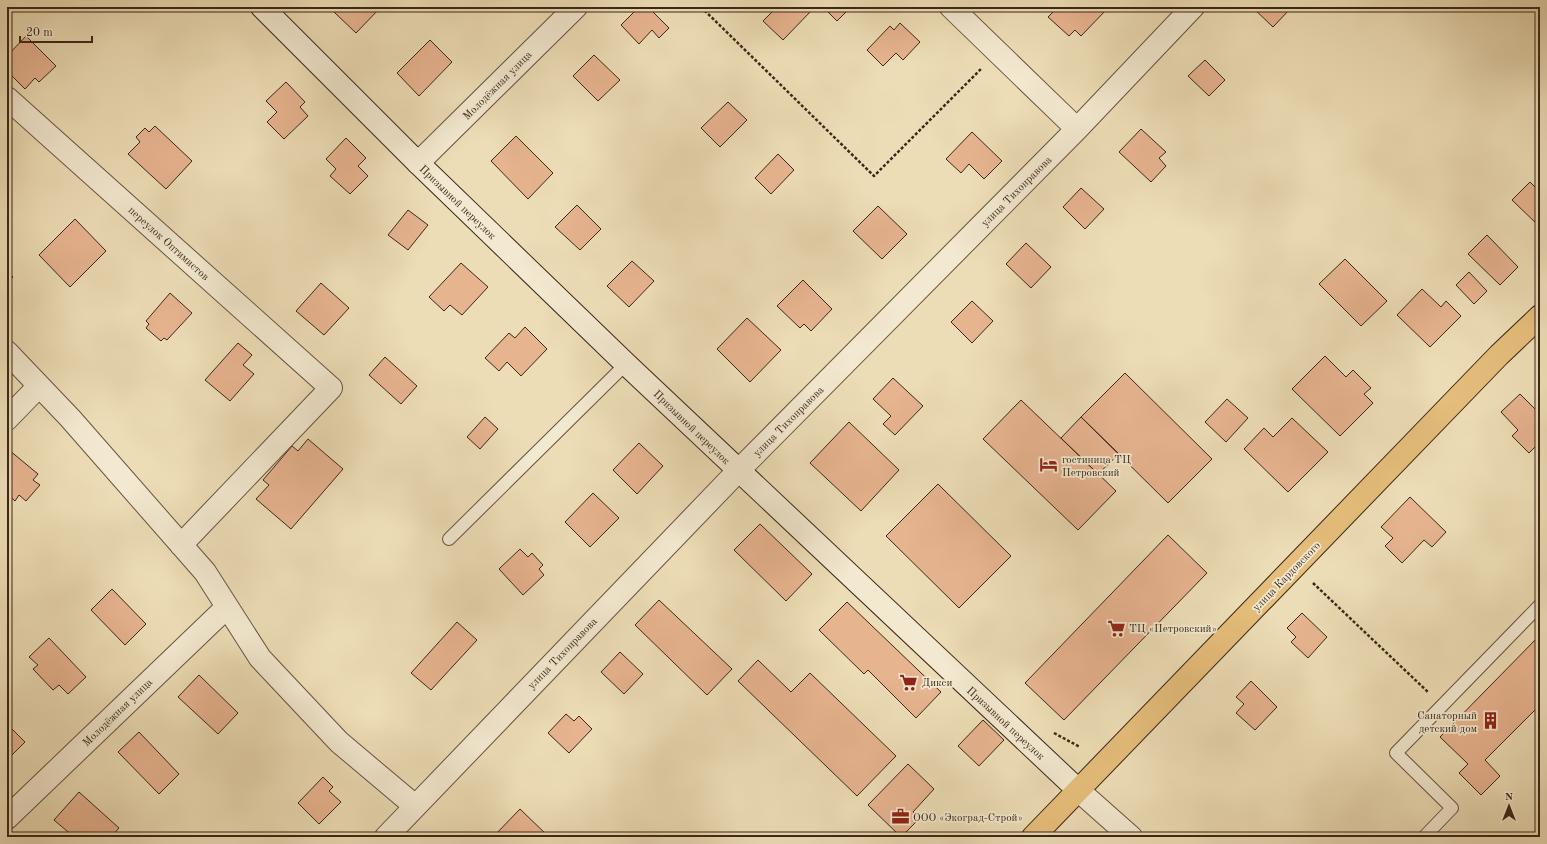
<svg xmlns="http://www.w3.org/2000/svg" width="1547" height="844" font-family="'Old Standard TT',serif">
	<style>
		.building { fill: #e7b490; stroke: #3a2719 }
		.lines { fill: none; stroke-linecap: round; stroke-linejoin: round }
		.lane-casing { stroke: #675440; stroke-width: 14 }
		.street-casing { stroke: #675440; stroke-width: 24 }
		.secondary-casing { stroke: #3a2719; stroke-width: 24 }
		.primary-casing { stroke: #3a2719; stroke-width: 24 }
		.path { stroke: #3a2719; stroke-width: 2.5; stroke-dasharray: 3 2; stroke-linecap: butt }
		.lane { stroke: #f3e9d0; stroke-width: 12 }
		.street { stroke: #f3e9d0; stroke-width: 22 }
		.secondary { stroke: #f3e9d0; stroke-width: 22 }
		.primary { stroke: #e6be7b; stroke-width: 22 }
		.labels { text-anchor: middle; stroke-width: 3.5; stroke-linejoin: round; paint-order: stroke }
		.street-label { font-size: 11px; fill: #3a2719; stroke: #f3e9d0 }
		.poi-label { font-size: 11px; fill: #3a2719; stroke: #f3e9d0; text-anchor: start }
	</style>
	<rect width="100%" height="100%" fill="#edddb6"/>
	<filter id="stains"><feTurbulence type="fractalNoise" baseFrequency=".005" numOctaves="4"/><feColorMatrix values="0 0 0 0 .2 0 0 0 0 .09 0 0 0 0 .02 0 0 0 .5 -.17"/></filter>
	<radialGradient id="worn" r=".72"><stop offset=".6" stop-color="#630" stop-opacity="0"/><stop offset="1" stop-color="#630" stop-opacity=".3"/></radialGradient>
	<path class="building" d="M339 7H381L356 33 334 12Z
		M639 7H648L669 28 659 38 652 30 639 44 621 25Z
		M777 7H811L813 9 783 40 763 21Z
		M823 7H851L837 21Z
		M1050 7H1107L1108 8 1081 36 1075 30 1069 36 1048 17 1054 11Z
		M1252 7H1288L1290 9 1273 27Z
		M900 23 920 42 903 60 896 53 883 66 867 50 890 26 894 30Z
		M26 36 56 66 39 82 35 78 25 89 7 71V56Z
		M430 40 452 62 419 96 397 73Z
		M594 55 620 80 598 101 573 76Z
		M1205 60 1225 80 1209 96 1188 76Z
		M286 82 305 102 300 107 308 116 284 139 267 122 277 112 266 101Z
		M728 102 747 120 720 147 701 128Z
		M155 126 192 161 166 189 128 154 140 142 136 137 145 128 149 132Z
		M1141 129 1166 152 1159 158 1166 166 1151 182 1119 152Z
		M972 132 1002 161 984 179 969 164 961 173 946 159Z
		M516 136 553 173 528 199 491 161Z
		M346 138 366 158 358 166 368 176 350 194 330 176 336 169 326 159Z
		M778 154 794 170 771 194 755 178Z
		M1530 182 1540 192V227L1512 200Z
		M1081 188 1104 209 1085 229 1063 207Z
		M577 205 601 229 580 250 555 227Z
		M878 206 907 234 882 259 853 231Z
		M408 210 428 225 408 250 388 235Z
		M75 219 106 251 70 287 39 255Z
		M1487 235 1518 267 1500 285 1468 254Z
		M1026 243 1051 267 1031 288 1006 264Z
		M1345 259 1387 301 1361 326 1319 284Z
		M632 261 654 281 629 307 607 286Z
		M461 263 488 287 462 315 450 305 444 311 429 297Z
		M7 271 13 277 7 282Z
		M1469 272 1487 291 1474 304 1456 285Z
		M803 280 832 309 811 331 804 324 800 328 777 306Z
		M321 283 349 308 324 335 296 311Z
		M1422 289 1441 307 1446 301 1461 316 1430 347 1397 315Z
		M170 293 192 313 167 340 164 338 161 341 146 328 149 324 146 321Z
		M972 301 993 321 972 343 951 322Z
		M747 318 781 350 750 382 717 349Z
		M525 327 547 349 521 376 507 362 499 371 485 358 509 333 515 338Z
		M238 343 252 355 243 365 254 374 230 401 205 380Z
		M1325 356 1346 377 1353 370 1371 388 1364 394 1373 403 1340 436 1292 389Z
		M385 357 417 386 401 404 369 375Z
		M1125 373 1212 459 1168 503 1081 417Z
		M893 378 923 406 895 435 883 424 891 416 873 399Z
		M1520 394 1540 414 1538 420 1540 422V450L1536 446 1529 453 1512 436 1518 430 1501 412Z
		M1227 399 1248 418 1226 442 1205 422Z
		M1021 400 1116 491 1078 530 983 439Z
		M485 417 498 429 480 449 467 437Z
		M1081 417 1119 454 1098 474 1061 438Z
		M1292 418 1328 452 1288 492 1244 449 1264 428 1273 437Z
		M849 422 899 470 861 511 810 463Z
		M308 439 343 469 291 529 256 499 269 485 263 480 292 446 298 451Z
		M639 443 663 466 637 494 613 470Z
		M9 450 38 474 33 480 40 485 26 501 19 495 15 501 7 494V452Z
		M938 484 1011 556 959 608 886 536Z
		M593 493 619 518 590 547 565 522Z
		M1410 497 1446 532 1432 547 1424 540 1402 563 1385 546 1393 538 1381 527Z
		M760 524 812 574 786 601 734 550Z
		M1168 535 1207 573 1064 720 1025 683Z
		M520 549 528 557 532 553 543 565 539 569 544 575 523 595 499 569Z
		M112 589 146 624 125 645 91 610Z
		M659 600 732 669 707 695 635 625Z
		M847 602 941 692 916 718 868 670 864 674 819 630Z
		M1302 613 1327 637 1308 658 1291 642 1296 637 1287 628Z
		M457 622 477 640 431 690 411 673Z
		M1540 635V705L1485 760 1500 776 1481 795 1459 773 1468 764 1440 737Z
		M49 638 86 677 68 694 59 685 53 690 33 669 38 665 29 657Z
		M620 652 643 674 624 694 601 672Z
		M758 660 791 692 810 673 896 756 857 796 738 681Z
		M199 675 238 713 218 734 178 697Z
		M1251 681 1277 707 1255 730 1236 713 1244 704 1236 697Z
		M566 714 574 721 579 716 592 729 569 753 548 733Z
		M983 720 1004 740 979 766 958 746Z
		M7 724 25 742 7 760Z
		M139 732 179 774 159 794 118 752Z
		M908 764 934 789 913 812 920 818 901 837 868 805Z
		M323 777 333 787 329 791 341 802 319 824 298 803Z
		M79 792 119 828 111 837H74L54 820Z
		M520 809 549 837H493Z"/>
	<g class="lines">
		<defs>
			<path id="lane" d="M449 539 626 364
				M1424 837 1452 808 1396 753 1540 605"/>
			<path id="street" d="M951 7 1077 129
				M7 98 331 388 181 545
				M418 163 576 7
				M7 352 70 418 205 572 260 658 339 742 415 806
				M7 419 39 386
				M1078 790 1131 837
				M7 818 227 607
				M386 837 738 471 1077 129 1193 7"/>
			<path id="secondary" d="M262 7 418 163 626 364 1078 790"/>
			<path id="primary" d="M1033 837 1499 355 1540 316"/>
		</defs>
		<use href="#lane" class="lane-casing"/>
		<use href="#street" class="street-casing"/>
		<use href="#secondary" class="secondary-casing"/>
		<use href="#primary" class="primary-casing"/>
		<path class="path" d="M701 7 874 176 982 68
			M1313 583 1429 693
			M1054 733 1080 747"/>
		<use href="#lane" class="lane"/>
		<use href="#street" class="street"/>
		<use href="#secondary" class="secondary"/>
		<use href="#primary" class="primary"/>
	</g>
	<defs>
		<symbol id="hotel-bare" viewBox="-9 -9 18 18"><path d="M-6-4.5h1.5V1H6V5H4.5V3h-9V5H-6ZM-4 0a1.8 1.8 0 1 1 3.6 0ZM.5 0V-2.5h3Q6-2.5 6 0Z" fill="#8f2418" stroke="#f3e9d0" stroke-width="2.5" paint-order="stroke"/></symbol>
		<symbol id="supermarket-bare" viewBox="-9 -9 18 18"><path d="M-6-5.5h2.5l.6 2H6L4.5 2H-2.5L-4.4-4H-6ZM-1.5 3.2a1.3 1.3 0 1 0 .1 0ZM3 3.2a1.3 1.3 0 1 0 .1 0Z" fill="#8f2418" stroke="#f3e9d0" stroke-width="2.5" paint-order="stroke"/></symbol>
		<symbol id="building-bare" viewBox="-9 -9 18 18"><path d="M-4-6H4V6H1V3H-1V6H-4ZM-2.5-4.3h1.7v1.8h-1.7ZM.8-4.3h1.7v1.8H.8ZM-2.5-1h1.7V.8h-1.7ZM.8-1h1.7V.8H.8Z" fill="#8f2418" stroke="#f3e9d0" stroke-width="2.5" paint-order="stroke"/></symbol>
		<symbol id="office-bare" viewBox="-9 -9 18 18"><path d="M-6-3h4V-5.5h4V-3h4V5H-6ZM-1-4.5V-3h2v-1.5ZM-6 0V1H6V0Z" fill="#8f2418" stroke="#f3e9d0" stroke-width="2.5" paint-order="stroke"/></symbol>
	</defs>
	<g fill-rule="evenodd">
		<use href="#hotel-bare" x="1036" y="452" width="25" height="25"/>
		<use href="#supermarket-bare" x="1104" y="616" width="25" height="25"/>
		<use href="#supermarket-bare" x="896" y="670" width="25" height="25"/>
		<use href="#building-bare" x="1478" y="708" width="25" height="25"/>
		<use href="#office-bare" x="888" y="804" width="25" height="25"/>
	</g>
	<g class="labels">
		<g class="street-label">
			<text transform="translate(497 85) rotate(-45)" y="4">Молодёжная улица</text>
			<text transform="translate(1016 191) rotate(-45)" y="4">улица Тихонравова</text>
			<text transform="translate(458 202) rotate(44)" y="4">Призывной переулок</text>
			<text transform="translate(169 243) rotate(42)" y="4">переулок Оптимистов</text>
			<text transform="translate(788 421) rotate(-45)" y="4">улица Тихонравова</text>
			<text transform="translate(692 427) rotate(44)" y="4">Призывной переулок</text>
			<text transform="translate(1286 576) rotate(-46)" y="4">улица Кардовского</text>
			<text transform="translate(562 653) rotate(-46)" y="4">улица Тихонравова</text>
			<text transform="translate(117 712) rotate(-44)" y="4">Молодёжная улица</text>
			<text transform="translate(1006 723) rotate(43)" y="4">Призывной переулок</text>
		</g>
		<g class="poi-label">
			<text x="1062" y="463">гостиница ТЦ<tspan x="1062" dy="13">Петровский</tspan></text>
			<text x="1129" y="632">ТЦ «Петровский»</text>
			<text x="922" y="686">Дикси</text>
			<text x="1477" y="719" text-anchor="end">Санаторный<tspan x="1477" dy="13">детский дом</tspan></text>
			<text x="913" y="821">ООО «Экоград-Строй»</text>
		</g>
	</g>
	<rect width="1547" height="844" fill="none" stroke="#edddb6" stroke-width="24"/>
	<rect x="8" y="8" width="1531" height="828" fill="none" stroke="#3a2719" stroke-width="2"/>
	<rect x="12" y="12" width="1523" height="820" fill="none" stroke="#3a2719"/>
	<g transform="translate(1509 806)" stroke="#f3e9d0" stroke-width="3" paint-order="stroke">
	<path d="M0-3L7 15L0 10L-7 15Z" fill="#3a2719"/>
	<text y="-6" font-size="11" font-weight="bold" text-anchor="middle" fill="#3a2719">N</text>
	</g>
	<path d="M20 36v6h72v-6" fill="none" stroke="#3a2719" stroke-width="2"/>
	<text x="26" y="36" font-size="12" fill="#3a2719" stroke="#f3e9d0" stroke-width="3" paint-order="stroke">20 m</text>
	<rect width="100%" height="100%" filter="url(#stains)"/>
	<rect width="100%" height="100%" fill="url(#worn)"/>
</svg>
